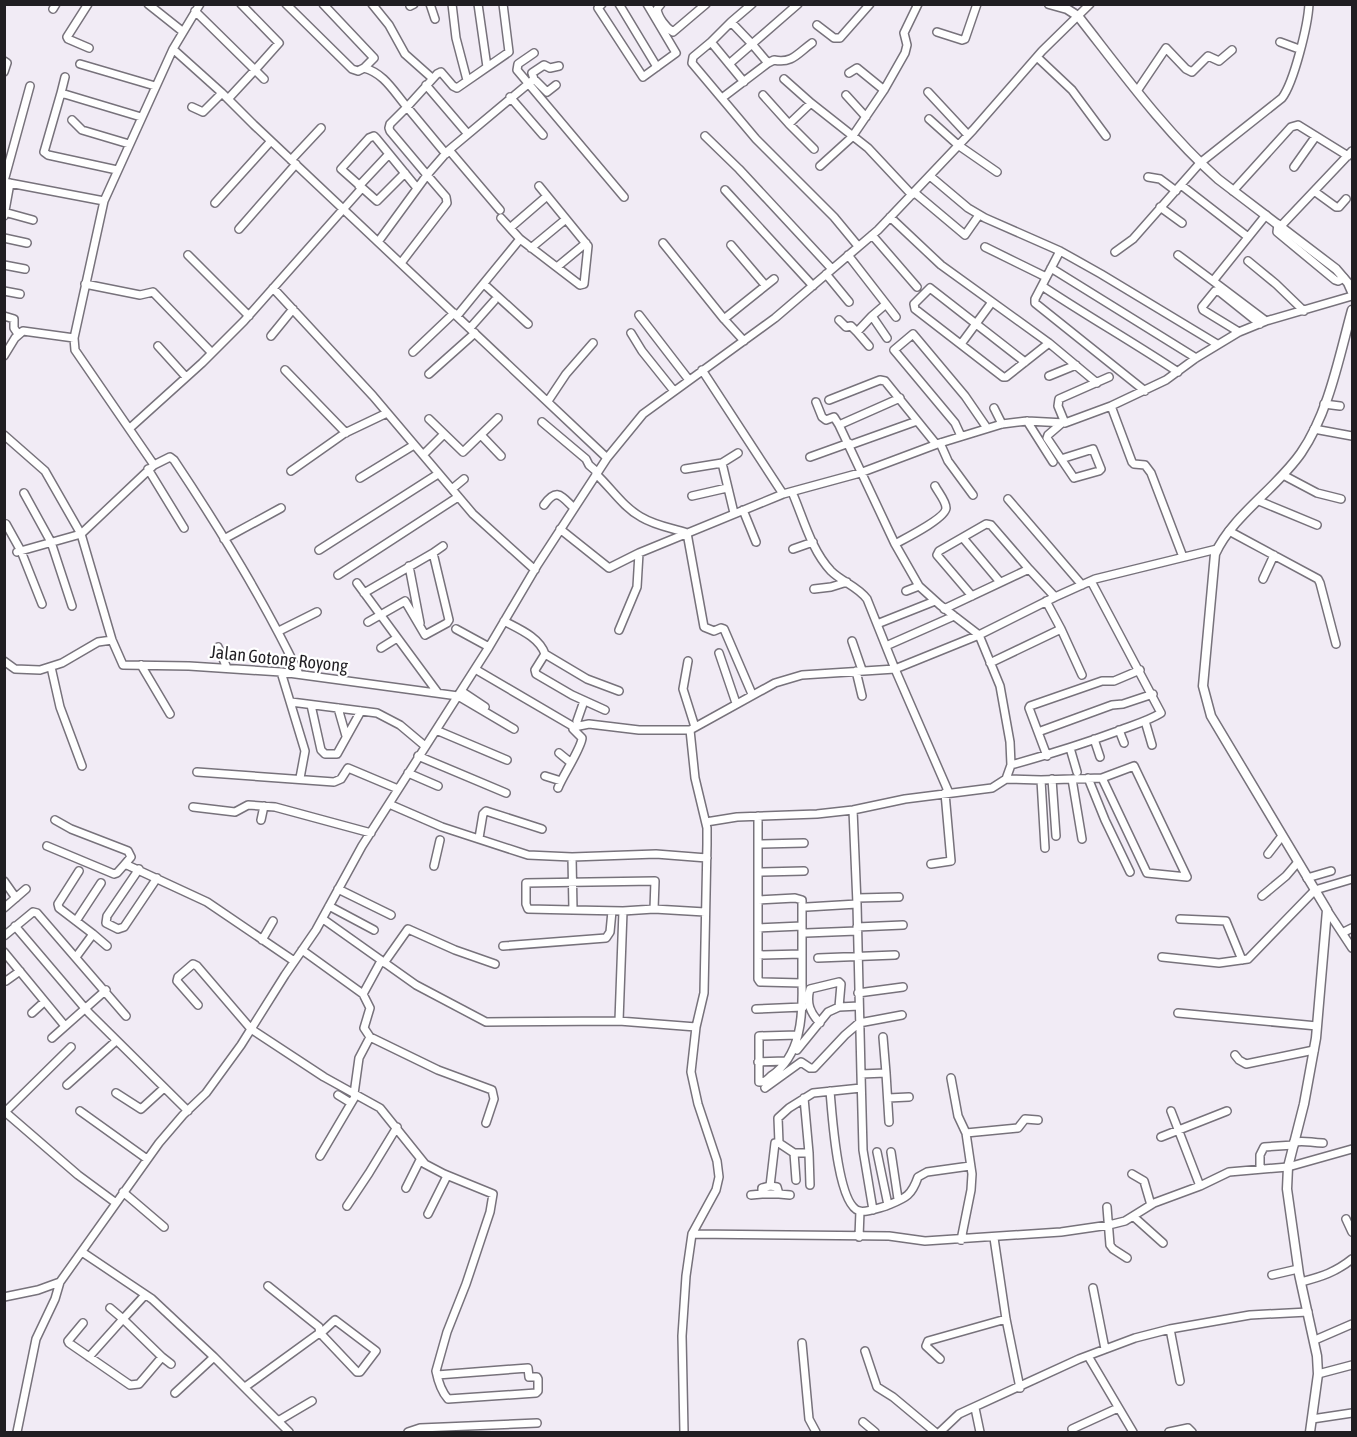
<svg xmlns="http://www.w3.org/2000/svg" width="1357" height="1437" font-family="'Asap Condensed',sans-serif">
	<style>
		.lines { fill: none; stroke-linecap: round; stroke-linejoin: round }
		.minor-casing { stroke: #77727b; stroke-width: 10 }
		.tertiary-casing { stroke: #77727b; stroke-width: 11 }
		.minor { stroke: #fff; stroke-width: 7 }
		.tertiary { stroke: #fff; stroke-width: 8 }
		.labels { text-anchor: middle; stroke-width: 4.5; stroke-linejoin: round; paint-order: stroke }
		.street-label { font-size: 18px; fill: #201e22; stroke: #fff }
	</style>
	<rect width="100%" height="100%" fill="#f1ebf5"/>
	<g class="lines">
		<defs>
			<path id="minor" d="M88 4 67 37 68 39 89 48
				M148 4 182 31
				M200 4 173 49 222 93 254 125 607 458 643 414 775 318 878 230 973 130 1042 51 1090 4
				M241 4 279 43 255 70 264 79
				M286 4 352 69 358 71 364 68C384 73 394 92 407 107L437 74 441 72 453 86 457 88 509 52 503 4
				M323 4 374 58 364 68
				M372 4 389 25 405 54 432 78
				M430 4 435 19
				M452 4 456 38 467 80
				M478 4 487 67
				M602 4 598 8 643 77 676 53 647 4
				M619 4 657 67
				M661 4 657 9C658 17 666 28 673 32L706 4
				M410 6 414 4
				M53 9 56 4
				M195 11 255 70 228 99
				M731 22 711 42 744 82
				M817 25 834 38H840L870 4
				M937 32 962 40 965 39 977 4
				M711 42 693 57 692 63 756 139 834 217 858 246
				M1280 42 1299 49
				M534 53 518 64 517 70 624 197
				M1037 57 1072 90 1106 136
				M4 61 7 63 4 72
				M768 63 774 60C792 64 798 53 812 43
				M80 64 155 86
				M729 64 752 44 731 22 752 4
				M849 73 857 68 884 90
				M534 79 532 73 544 65 550 68 559 66
				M784 79 811 103
				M426 85 467 133
				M1137 91 1166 48 1186 69 1192 72 1208 56 1219 61 1232 50
				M928 92 968 135
				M61 93 65 77
				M763 95 789 124 811 103 868 148 912 195
				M846 95 866 117
				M510 97 543 135
				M722 98 768 63 752 44 798 4
				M192 107 203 112 222 93
				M929 119 958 145 997 172
				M72 120 82 130 129 144
				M789 124 814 149
				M705 136 739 169 832 269
				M291 160 321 128
				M820 166 852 137 884 90 905 53 907 45 904 33 918 4
				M1294 167 1316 136
				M117 170 48 155 44 152 61 93 141 117
				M405 173 377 201 341 169 369 138 374 136 376 138 417 188
				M930 176 968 208 985 218 1060 251 1101 274 1217 344
				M1148 177 1160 179 1176 191
				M4 181 30 86
				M4 182 104 201
				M1181 185 1248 237
				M359 186 389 154
				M539 186 566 219
				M725 190 813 286
				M1233 191 1291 127 1298 125 1348 156
				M1314 191 1336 207H1339L1346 199
				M915 193 965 235 979 215
				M215 203 271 141
				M1160 207 1182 223
				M500 210 449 150 534 79 547 92 556 85
				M4 212 33 220
				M1266 215 1213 281 1266 321
				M4 216 10 183
				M890 217 941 265 1049 343 1097 383
				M501 218 520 239 580 285 584 284 588 246 566 219 531 248
				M1278 224 1277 232 1335 280 1338 281 1344 278
				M1280 227 1352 151
				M510 228 547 196
				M239 229 296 164
				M872 235 917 287
				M4 238 27 243
				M378 242 427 175 390 131 389 128 390 124 407 107 446 154
				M663 243 724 319 774 279
				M731 245 765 285
				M985 247 1046 277
				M1060 251 1035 299V303L1145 391
				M1115 252 1133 239 1200 163 1282 98C1294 82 1308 25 1309 4
				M188 255 249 316
				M848 255 886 304 872 316 887 338
				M1178 255 1213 281
				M1248 261 1276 284 1304 311
				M401 263 447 203 446 197 427 175 447 152
				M4 265 25 269
				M557 267 586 243
				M1051 268 1196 358
				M826 274 849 302
				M85 284 140 295 153 292 212 353
				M484 284 528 324
				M1042 286C1087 316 1133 342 1178 372
				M273 288 373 396 473 514 535 570
				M4 291 20 294
				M886 304 896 317
				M639 315 689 380
				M4 316 14 319V328L18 334
				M457 316 520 239
				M724 319 744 341
				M839 320 846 327 851 326 857 332
				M470 328 494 301
				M1239 332 1203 310 1202 307 1215 291 1220 292 1260 324
				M631 333 642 351 674 391
				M271 336 293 309
				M961 344 992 302
				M158 346 186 377
				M869 346 857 332 872 316
				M413 352 454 313
				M4 356 15 338 23 331 74 338 104 201 173 49
				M1025 362 930 288 914 304 915 309 1003 377H1006L1049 343
				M285 370 346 433
				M702 370 783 494
				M429 374 475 333
				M1049 376 1076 365
				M829 400 880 380 885 381 936 444
				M548 401 566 374 593 343
				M1324 404 1340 406
				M1111 406 1132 462 1134 464 1145 465 1151 473 1183 557
				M994 408 1002 424
				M429 419 463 452 498 418
				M1027 421 1053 462
				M542 422 586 459 589 465 597 472
				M1065 423 1058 406 1059 399 1109 377
				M839 425 900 398
				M130 428 202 363 244 321 362 188
				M1314 429 1352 436
				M4 435 45 471 81 534 112 640 123 665 189 666 281 672 458 696 514 729
				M481 435 501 456
				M961 436 955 423 894 350 913 334 965 396 987 428
				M940 443 948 461 973 495
				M850 445 917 421
				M423 455 444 434
				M810 457 849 443
				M1061 459 1093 449 1101 469 1099 471 1074 478 1047 438 1048 435 1062 423
				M154 465 170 457 174 460C220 529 264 600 299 674
				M148 469 184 528
				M685 469 722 463
				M291 471 345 433 387 413
				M596 474C611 488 623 507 641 517 656 526 672 528 687 533
				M1283 475 1317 493 1341 499
				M360 478 414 445
				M452 489 464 479
				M792 492C803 517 811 550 831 571 842 582 857 586 867 599L895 669 949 793
				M24 493 51 542 72 606
				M692 496 727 488
				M1008 499 1082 585
				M1259 501 1317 525
				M544 505C557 487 561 496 574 508
				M743 510 756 542
				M734 513 722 463 738 453
				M6 524 21 551 42 604
				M560 529 609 568 639 553 783 494 860 473 940 443 1002 424 1027 421 1065 423 1111 406 1166 380 1196 358 1239 332 1266 321 1352 296
				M1229 531 1318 579 1320 583 1336 644
				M687 533 704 627 714 631 721 628 724 629 752 694
				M963 538 1000 582
				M224 539 281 508
				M895 544C904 539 946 518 946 508 946 501 938 492 935 486
				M793 549 813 542
				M319 550 438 474
				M17 552 81 534 154 465 75 350 74 338
				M409 566 420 623
				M338 575 458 497
				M1263 579 1274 555
				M357 583 438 693
				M814 589 831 587 847 582
				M906 591 919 586
				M364 593 433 553
				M972 596 937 555 939 551 986 524 991 525 1029 569
				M944 609 1029 569 1055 597 1095 579 1217 549
				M504 621C519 629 539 637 545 654L587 679 619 691
				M368 622 405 601 425 635 447 623 449 620 433 553 443 546
				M877 624 935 601
				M456 629 489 647
				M1061 629 1082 675
				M619 630 637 587 639 553
				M279 631 317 612
				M852 641 862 670
				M886 646 954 616
				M218 647 227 668
				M381 648 397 638
				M719 653 736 703
				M545 654 535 670 536 674 572 695 605 710
				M4 661 15 669 40 670 62 663 98 642 112 640
				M688 661 683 689 695 727
				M990 663 1061 629 1046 601
				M141 665 170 714
				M51 667 60 707 82 766
				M475 669 574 727 573 729 582 738C582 747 562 777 558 788
				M856 671 862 696
				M281 672 305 751 300 778
				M461 691 485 707
				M291 702 377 713 400 725 425 746
				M311 705 321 750 325 754H337L361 711
				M338 708 346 736
				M577 721 584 701
				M1145 721 1152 745
				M574 727 589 724 639 730H690L775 683 802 675 895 669 979 635 1055 597
				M436 730 507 760
				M1119 730 1124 743
				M1038 732 1112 705 1123 704 1153 694
				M1094 739 1100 757
				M1070 748 1077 772
				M559 753 570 762
				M418 756 506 793
				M1047 756 1029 708 1030 706 1102 681H1114L1140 670
				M1011 765C1047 755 1083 744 1118 731 1133 725 1148 721 1161 713L1091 581
				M197 772 334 782 341 779 348 768 398 789
				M408 773 438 786
				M545 776 561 781
				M1088 778 1105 820 1130 872
				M1006 779 1041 780 1045 848
				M1052 779 1056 836
				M1072 779 1082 839
				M1041 780 1102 778 1134 766 1187 877 1147 873 1102 778
				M389 804 442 827 528 855 572 857 656 854 707 858
				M193 807 235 812 248 805 275 807 371 833
				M853 810 857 904 861 1074 886 1073 889 1122
				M758 816V979L760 982 802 983C803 1016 801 1056 771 1076 767 1080 765 1082 759 1082V1036L798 1035
				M55 820 71 829 128 851 131 857 125 864 207 902 294 961
				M261 820 264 806
				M706 822 737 817 817 814 853 810 905 799 992 788 1006 779 1011 765 1010 742 1000 686 979 635 940 605 919 586 895 544 839 425 834 417 826 420 822 417 816 402
				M479 838 483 814 486 811 542 829
				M759 844 804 843
				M47 846 114 874 117 873 125 864
				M1268 854 1282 836
				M572 857 573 910 623 911 654 909 655 881 526 883V904L528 909 573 910
				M931 864 951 861 945 793
				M434 866 440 840
				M139 869 107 916 106 923 118 929 124 927 157 878
				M759 872 804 871
				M1307 878 1331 871
				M4 881 16 898
				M338 889 391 915
				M1262 896 1286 876 1298 862
				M857 898 899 897
				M758 900 795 898 802 900V983
				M329 906 374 930
				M807 907 857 904
				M4 908 26 889
				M654 909 705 912
				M1327 910 1352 948
				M323 919 416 985 486 1022 619 1021 696 1027
				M1180 919 1226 921 1242 960
				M76 921 101 883
				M15 926 89 1013 188 1111
				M857 927 903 925
				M758 928 802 926
				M806 933 857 931
				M1342 933 1352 928
				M93 934 107 946
				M4 936 33 912 37 913 126 1016
				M262 940 273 921
				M503 946 606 938 610 932 612 911
				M302 950 363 994 381 961
				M4 952 65 1026
				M758 955 802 954
				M76 957 93 934 59 908 58 904 79 871
				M1162 957 1219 963 1248 959 1315 890 1352 879
				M818 958 895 955
				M384 963 408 929 455 950 495 964
				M6 981 20 971
				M858 993 903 987
				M363 994 370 1008 364 1028 370 1037 438 1070 492 1090 494 1099 486 1123
				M198 1005 177 981 178 977 193 964 197 966 251 1029 324 1077 380 1108 425 1164 444 1174 493 1194 490 1212 466 1284 447 1332 436 1371C438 1381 441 1391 448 1399L536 1393 538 1391V1379L537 1377H529L528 1368 437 1375
				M756 1009 803 1007
				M32 1013 44 1002
				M1178 1013 1317 1026
				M619 1021 623 911
				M820 1023C810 1013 806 1003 810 989L839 982 841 984 839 1007
				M883 1037 886 1073
				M52 1038 106 990
				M797 1050 828 1012 839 1007 859 1006
				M1235 1055 1239 1060 1246 1064 1314 1050
				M758 1062 786 1061
				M861 1074 863 1150 873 1210
				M951 1078 958 1116 966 1133 972 1174 971 1190 961 1240
				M67 1085 116 1041
				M765 1088 801 1062 810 1068H814L845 1035 859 1023 902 1015
				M830 1091C832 1112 837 1204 859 1211 866 1213 878 1208 886 1206 905 1198 911 1197 918 1177L927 1172 970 1166
				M116 1093 141 1109 164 1088
				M354 1094 359 1058 370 1037
				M338 1095 351 1103
				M804 1098 809 1153
				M888 1098 909 1097
				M4 1111 78 1175 116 1203
				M80 1111 147 1159
				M1171 1111 1200 1186
				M5 1112 71 1047
				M966 1133 1018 1128 1025 1119 1038 1120
				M1161 1137 1227 1111
				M1294 1142C1306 1140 1311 1143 1323 1143
				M877 1152 888 1205
				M891 1152 898 1199
				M794 1153 796 1180
				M320 1156 356 1095
				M1260 1168V1155L1264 1147 1294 1145
				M1132 1174 1144 1181 1151 1205
				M810 1185 809 1153H794L779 1143 778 1118 789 1108 813 1093 861 1088
				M770 1186 777 1187 779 1194 790 1195
				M406 1188 420 1160
				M123 1192 164 1227
				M762 1194H779
				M751 1195 762 1194V1188L770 1186 775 1143H779
				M347 1206 369 1173 397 1127
				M1107 1207 1110 1245 1113 1249 1127 1258
				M428 1214 447 1176
				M1134 1217 1163 1243
				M1346 1219 1352 1232
				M692 1234 889 1236 925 1241 1061 1232 1109 1225 1125 1221 1154 1203 1200 1186 1229 1172 1288 1167 1352 1149
				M859 1237 860 1211
				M994 1238 1006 1319 1020 1388
				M82 1252 152 1299 214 1357 289 1432
				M1272 1275 1298 1269
				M1301 1282C1321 1277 1336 1272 1352 1259
				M1093 1288 1105 1349
				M145 1295 123 1319 162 1357
				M4 1297 38 1290 60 1282 159 1143 183 1115 206 1093 241 1045 285 975 316 930 362 846 489 647 538 564 607 458
				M83 1323 68 1341 69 1343 130 1385 139 1384 162 1357 171 1364
				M1170 1329 1180 1381
				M1315 1340 1352 1324
				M802 1343 809 1419 816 1432
				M865 1351 877 1387 893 1397 935 1432
				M1088 1356 1133 1432
				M89 1357 123 1319 110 1308
				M940 1359 926 1346 928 1341 1006 1319
				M1318 1374 1352 1365
				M245 1387 318 1334 322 1335 357 1372H360L376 1351 335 1320 320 1334 319 1327 268 1286
				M175 1393 214 1357
				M975 1408 980 1432
				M1312 1419 1352 1413
				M278 1421 312 1401
				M863 1422 875 1432
				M1072 1429 1118 1408
				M17 1432 36 1339 55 1299 60 1282
				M408 1432 420 1428 537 1423
				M684 1432 682 1336 686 1276 692 1234 716 1190 719 1177 717 1161 698 1104 691 1072 696 1027 704 993 707 844V828L695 778 690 730
				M940 1432 959 1414 1079 1359 1135 1338 1170 1329 1250 1315 1308 1312
				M1169 1432 1188 1428 1192 1432"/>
			<path id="tertiary" d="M1049 4 1067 9 1078 16C1122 72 1165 132 1218 179L1336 269 1348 283 1352 292
				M1310 1432 1318 1374 1317 1356 1299 1274 1287 1189 1288 1167 1304 1104 1316 1038 1327 910 1211 716 1203 686 1215 554C1233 515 1276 489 1301 453 1329 412 1339 357 1352 310"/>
		</defs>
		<use href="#minor" class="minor-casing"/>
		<use href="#tertiary" class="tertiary-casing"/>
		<use href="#minor" class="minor"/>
		<use href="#tertiary" class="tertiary"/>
	</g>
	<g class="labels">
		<g class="street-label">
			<text transform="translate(279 659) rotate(6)" y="6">Jalan Gotong Royong</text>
		</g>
	</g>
	<rect width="1357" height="1437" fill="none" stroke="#201e22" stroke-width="12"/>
</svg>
